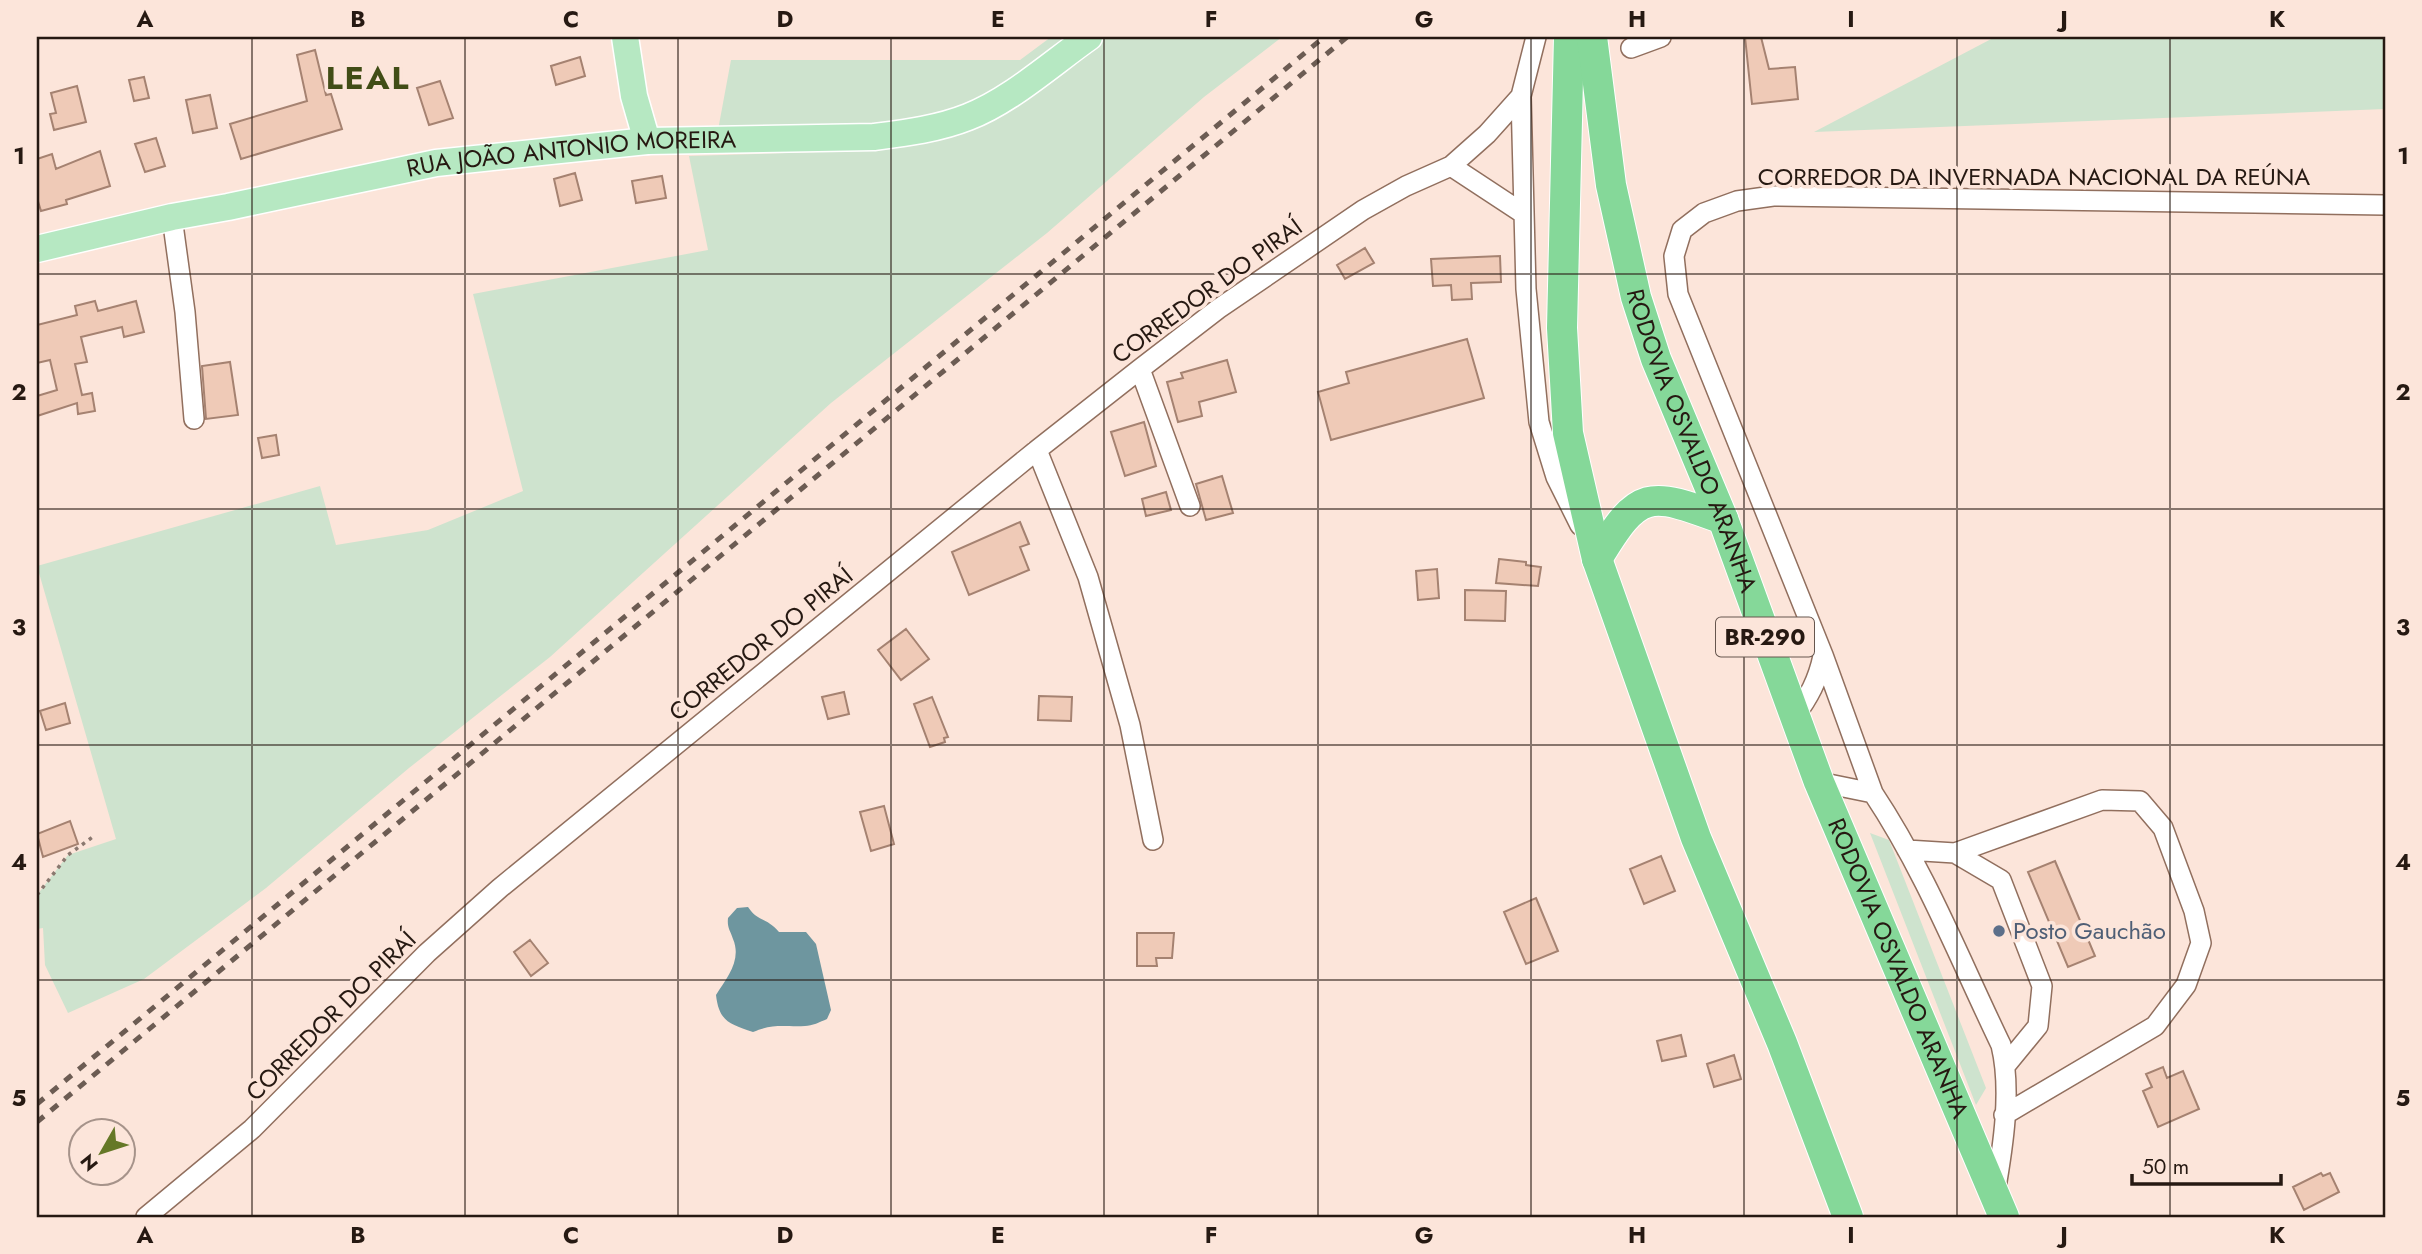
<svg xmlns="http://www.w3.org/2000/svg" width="2422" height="1254" font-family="Jost,sans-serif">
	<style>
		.green { fill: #cee3ce }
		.water { fill: #6e969f }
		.building { fill: #efcab7; stroke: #a58271; stroke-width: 2 }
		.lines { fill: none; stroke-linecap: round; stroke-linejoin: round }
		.minor-casing { stroke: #916f5e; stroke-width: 22 }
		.major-casing { stroke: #fff; stroke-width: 29 }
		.highway-casing { stroke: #fff; stroke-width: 32 }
		.path { stroke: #8a786f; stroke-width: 3.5; stroke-dasharray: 3.5 5; stroke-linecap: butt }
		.minor { stroke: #fff; stroke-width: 19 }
		.major { stroke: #b6e8c2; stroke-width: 26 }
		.highway { stroke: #85d899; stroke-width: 30 }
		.rail { stroke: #6c5c53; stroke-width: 5; stroke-dasharray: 9 9; stroke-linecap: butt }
		.grid { fill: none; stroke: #261912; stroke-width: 2; stroke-opacity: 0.55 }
		.service-dot { fill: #5c6f8a; stroke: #fce5da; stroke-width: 2.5 }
		.labels { text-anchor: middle; stroke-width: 7; stroke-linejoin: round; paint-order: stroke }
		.shield { fill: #fce5da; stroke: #66564e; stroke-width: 2 }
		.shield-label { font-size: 23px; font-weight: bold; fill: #261912 }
		.street-label { font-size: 24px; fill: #261912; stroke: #fce5da }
		.service-label { font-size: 24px; fill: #4e5e75; stroke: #fce5da; text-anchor: start }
		.district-label { font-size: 32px; font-weight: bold; letter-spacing: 2px; fill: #414d16; stroke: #fce5da }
		.neatline { fill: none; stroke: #261912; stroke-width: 2.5 }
		.grid-label { font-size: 23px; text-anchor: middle; font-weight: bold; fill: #261912 }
	</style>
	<rect width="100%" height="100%" fill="#fce5da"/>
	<path class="green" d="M1051 37H1076L994 100 938 121 718 130 731 60H1020Z
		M1102 37H1282L1204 97 1047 233 831 403 550 657 409 768 266 888 144 979 68 1013 45 965 43 928 37 929V895L68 855 116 839 37 566 320 486 336 545 428 530 523 491 473 294 708 250 689 156 882 150 962 132 1012 105Z
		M1995 37H2385V109L1814 132Z
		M1870 833 1889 840 1986 1088 1976 1105Z"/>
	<path class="water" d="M748 907C758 922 766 917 779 932H806L816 944 831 1010 827 1019C820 1022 812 1026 805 1026 784 1027 774 1023 753 1032 729 1024 719 1021 716 995 727 978 742 960 733 939 730 930 727 928 728 918L737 908Z"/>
	<path class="building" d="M1745 37H1761L1769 69 1795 67 1798 99 1752 104Z
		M315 50 326 95 331 94 342 129 241 159 230 124 307 101 297 55Z
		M580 57 585 76 556 85 551 66Z
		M144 77 149 98 134 101 129 80Z
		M440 81 453 118 429 125 417 88Z
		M77 86 86 122 54 130 50 114 56 113 51 93Z
		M210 95 217 128 193 133 186 100Z
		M156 138 165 166 145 172 135 144Z
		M100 151 110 186 66 200 67 204 41 211 37 198V159L52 154 56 169Z
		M575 173 582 200 560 206 554 179Z
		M662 176 666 198 636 203 632 181Z
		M1365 248 1374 263 1345 279 1337 265Z
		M1500 256 1501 282 1471 283 1472 299 1452 300 1451 285 1433 286 1431 259Z
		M95 301 98 311 136 301 144 332 124 337 122 327 81 337 87 362 75 364 82 395 92 393 95 411 78 414 77 403 37 416V396L57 390 50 360 37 363V325L77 315 75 306Z
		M1467 339 1484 398 1331 440 1318 392 1349 383 1346 372Z
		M1227 360 1236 392 1199 402 1202 416 1178 422 1167 382 1183 378 1181 373Z
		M230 362 238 415 206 419 202 366Z
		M1144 422 1156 466 1125 476 1111 432Z
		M276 435 279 455 262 458 258 438Z
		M1222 476 1233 513 1206 520 1196 484Z
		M1166 492 1171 510 1146 516 1142 499Z
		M1020 522 1029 544 1020 547 1029 570 969 595 952 552Z
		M1499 559 1526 562V565L1541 567 1538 586 1496 583Z
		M1437 569 1439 598 1418 600 1416 571Z
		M1465 590 1506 591 1505 621 1465 620Z
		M906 629 929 659 901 680 878 650Z
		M844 692 849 714 828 719 822 697Z
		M1039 696 1072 697 1071 721 1038 720Z
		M932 697 948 737 944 738 945 742 930 747 914 704Z
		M65 703 70 723 46 730 40 711Z
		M884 806 894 844 871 851 860 812Z
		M70 821 78 844 43 857 37 834Z
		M1661 856 1675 891 1644 904 1630 869Z
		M2055 861 2095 956 2068 967 2028 872Z
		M1536 898 1558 951 1526 964 1504 912Z
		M1137 933H1174L1172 958H1156L1157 966H1137Z
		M530 940 548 963 531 976 514 952Z
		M1681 1035 1686 1056 1662 1061 1657 1041Z
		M1734 1055 1741 1079 1714 1087 1707 1064Z
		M2163 1067 2167 1078 2183 1071 2199 1109 2158 1127 2143 1091 2152 1087 2146 1074Z
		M2321 1173 2323 1176 2330 1173 2339 1192 2304 1210 2293 1187Z"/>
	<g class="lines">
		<defs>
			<path id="minor" d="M1536 37 1521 96 1526 289 1539 422 1556 477 1580 525
				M1631 48 1661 37
				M1451 166 1524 214
				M172 217 185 312 194 419
				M1140 369 1190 506
				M1037 450 1088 577 1130 725 1153 840
				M1794 717C1809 697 1818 680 1823 656
				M1819 782 1873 793C1925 871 1960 960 2001 1045 2012 1090 2003 1147 1995 1193
				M1873 793 1823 655 1678 294 1674 256 1682 230 1704 213 1737 201 1773 196 2385 205
				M1907 850 1955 853 2001 880 2042 986 2038 1026 2006 1065
				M1955 853 2102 800 2140 801 2163 828 2194 911 2201 943 2186 985 2155 1026 2004 1115
				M146 1217 252 1129 427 953 500 888 1037 450 1140 369 1218 309 1363 210 1406 186 1451 166 1487 134 1521 96"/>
			<g id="major">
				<path d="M625 37 634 96 647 141"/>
				<path id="s1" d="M37 249 172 217 228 207 436 163 647 141 874 137C905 133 938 129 968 117 1010 101 1052 63 1089 37"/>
			</g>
			<g id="highway">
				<path d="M1569 37 1562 328 1568 433 1597 559 1696 838 1782 1043 1848 1217"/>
				<path id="s2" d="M1592 37 1611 185 1636 297 1656 359 1723 519 1819 782 2004 1217"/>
				<path d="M1597 559C1639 489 1648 491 1723 519"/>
			</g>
		</defs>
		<use href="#minor" class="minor-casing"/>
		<use href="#major" class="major-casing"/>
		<use href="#highway" class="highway-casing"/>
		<path class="path" d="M37 895 68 855 94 836"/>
		<use href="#minor" class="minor"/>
		<use href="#major" class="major"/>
		<use href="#highway" class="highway"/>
		<path class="rail" d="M37 1104 1324 37
			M37 1122 1347 37"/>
	</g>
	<path class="grid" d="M252 37V1217M465 37V1217M678 37V1217M891 37V1217M1104 37V1217M1318 37V1217M1531 37V1217M1744 37V1217M1957 37V1217M2170 37V1217M37 274H2385M37 509H2385M37 745H2385M37 980H2385"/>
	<circle class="service-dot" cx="1999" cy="931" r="7"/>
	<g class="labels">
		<rect class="shield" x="1716" y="617.5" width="98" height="39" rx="5"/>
		<g class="shield-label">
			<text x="1765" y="645">BR-290</text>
		</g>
		<g class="street-label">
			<text dy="8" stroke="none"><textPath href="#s1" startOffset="544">RUA JOÃO ANTONIO MOREIRA</textPath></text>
			<text x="2034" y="185">CORREDOR DA INVERNADA NACIONAL DA REÚNA</text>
			<text transform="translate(1207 291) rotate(-36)" y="8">CORREDOR DO PIRAÍ</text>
			<text dy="8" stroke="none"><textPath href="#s2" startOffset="418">RODOVIA OSVALDO ARANHA</textPath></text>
			<text transform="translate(761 644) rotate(-39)" y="8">CORREDOR DO PIRAÍ</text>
			<text dy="8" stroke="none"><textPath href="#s2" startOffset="985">RODOVIA OSVALDO ARANHA</textPath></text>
			<text transform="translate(331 1016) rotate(-45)" y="8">CORREDOR DO PIRAÍ</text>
		</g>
		<g class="service-label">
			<text x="2013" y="939">Posto Gauchão</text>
		</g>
		<g class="district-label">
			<text x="368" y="89">LEAL</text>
		</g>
	</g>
	<rect width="2422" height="1254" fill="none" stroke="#fce5da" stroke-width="77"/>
	<g transform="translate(102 1152) rotate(231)"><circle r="33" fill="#fce5da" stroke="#a6938a" stroke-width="2"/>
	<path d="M0-5L12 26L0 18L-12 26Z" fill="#657827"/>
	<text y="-10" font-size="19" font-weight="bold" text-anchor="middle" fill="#261912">N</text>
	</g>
	<path d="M2132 1174v10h149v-10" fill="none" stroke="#261912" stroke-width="3.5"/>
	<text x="2142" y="1174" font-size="21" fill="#261912" stroke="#fce5da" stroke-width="5" paint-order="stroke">50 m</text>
	<rect x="38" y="38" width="2346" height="1178" class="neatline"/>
	<g class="grid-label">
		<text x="145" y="27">A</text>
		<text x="358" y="27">B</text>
		<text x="571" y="27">C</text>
		<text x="785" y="27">D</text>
		<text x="998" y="27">E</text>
		<text x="1211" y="27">F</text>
		<text x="1424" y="27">G</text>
		<text x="1637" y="27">H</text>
		<text x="1851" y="27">I</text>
		<text x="2064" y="27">J</text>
		<text x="2277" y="27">K</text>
		<text x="19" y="164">1</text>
		<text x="2403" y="164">1</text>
		<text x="19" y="400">2</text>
		<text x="2403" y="400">2</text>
		<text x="19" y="635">3</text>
		<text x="2403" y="635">3</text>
		<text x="19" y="870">4</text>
		<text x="2403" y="870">4</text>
		<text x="19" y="1106">5</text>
		<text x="2403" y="1106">5</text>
		<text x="145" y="1243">A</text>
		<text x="358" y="1243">B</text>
		<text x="571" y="1243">C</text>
		<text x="785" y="1243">D</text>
		<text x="998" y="1243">E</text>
		<text x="1211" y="1243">F</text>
		<text x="1424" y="1243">G</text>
		<text x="1637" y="1243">H</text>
		<text x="1851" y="1243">I</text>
		<text x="2064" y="1243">J</text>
		<text x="2277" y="1243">K</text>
	</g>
</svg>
